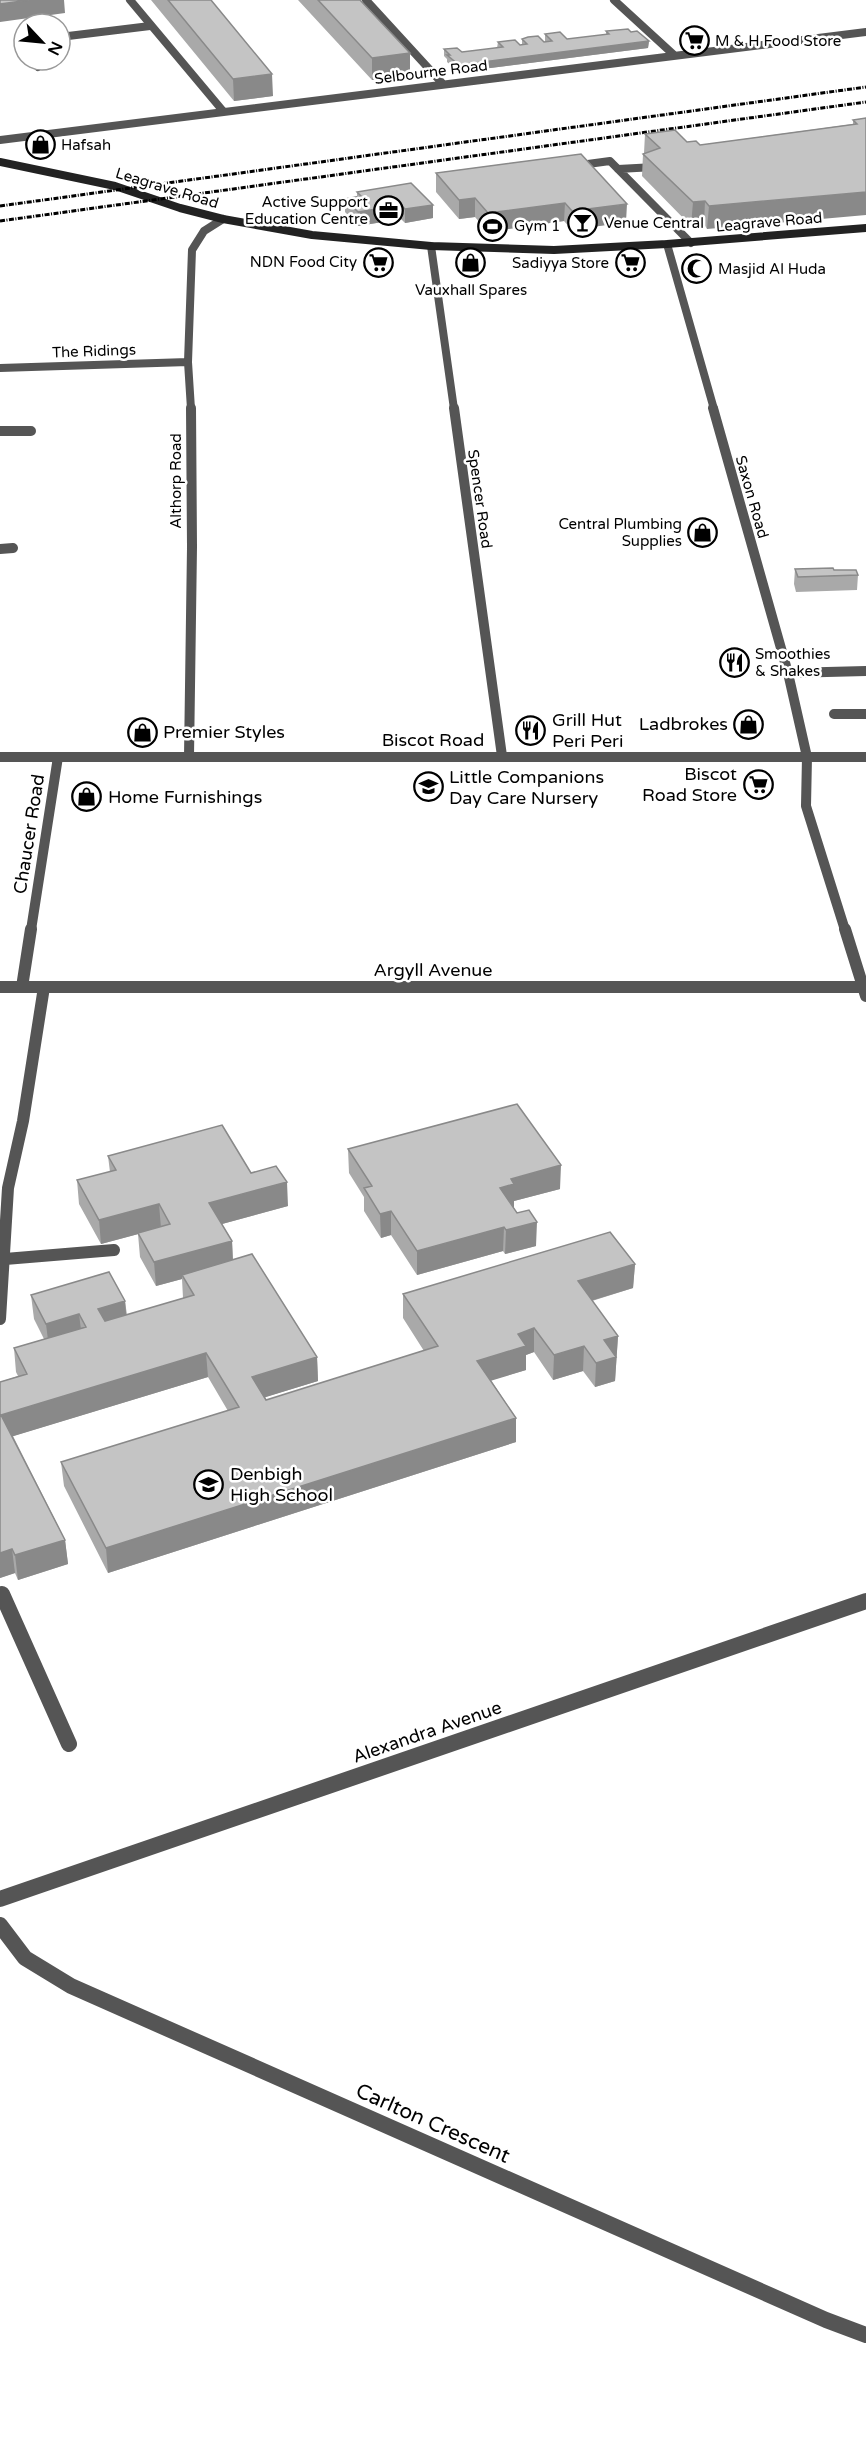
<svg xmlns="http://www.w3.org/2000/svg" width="866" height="2440" font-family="'Varela Round',sans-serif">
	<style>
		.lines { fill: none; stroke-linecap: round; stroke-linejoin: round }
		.lane-far3 { stroke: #555; stroke-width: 8 }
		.lane-far2 { stroke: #555; stroke-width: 10 }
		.lane-far1 { stroke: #555; stroke-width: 12 }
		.lane { stroke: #555; stroke-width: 16 }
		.street-far3 { stroke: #555; stroke-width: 8 }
		.street-far2 { stroke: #555; stroke-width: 10 }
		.street-far1 { stroke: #555; stroke-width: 12 }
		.street { stroke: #555; stroke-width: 16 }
		.secondary { stroke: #222; stroke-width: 8 }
		.rail { stroke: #000; stroke-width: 3; stroke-dasharray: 5 1.5 1 1.5; stroke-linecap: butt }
		.wall { fill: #a9a9a9 }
		.shaded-wall { fill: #898989 }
		.building { fill: #c4c4c4; stroke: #898989; stroke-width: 1.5 }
		.labels { text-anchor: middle; stroke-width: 5; stroke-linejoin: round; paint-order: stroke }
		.far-poi-label { font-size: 15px; fill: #000; stroke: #fff; text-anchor: start }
		.far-street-label { font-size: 15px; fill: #000; stroke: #fff }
		.poi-label { font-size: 18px; fill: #000; stroke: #fff; text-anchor: start }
		.street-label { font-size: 18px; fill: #000; stroke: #fff }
		.near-street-label { font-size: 21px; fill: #000; stroke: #fff }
	</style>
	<rect width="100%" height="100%" fill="#fff"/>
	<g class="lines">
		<path class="lane-far3" d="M60 37 150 26
			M33 60 38 67
			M573 166 610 161 691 243
			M618 169 655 167"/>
		<path class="lane-far2" d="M788 673 866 671
			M834 714H866"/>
		<path class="lane-far1" d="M5 1259 114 1250
			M0 1319 8 1188 23 1121 44 987"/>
		<path class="lane" d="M0 1595 2 1594 69 1744"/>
		<path class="street-far3" d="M130 0 223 111
			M366 0 442 83
			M614 0 674 55
			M0 140 866 32
			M667 244 714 409
			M431 246 454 409
			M0 368 188 362
			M191 409 188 362 192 250 204 231 223 219"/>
		<path class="street-far2" d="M454 408 502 756
			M713 408 788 673 807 757 806 806 845 930
			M0 431H31
			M0 549 13 548
			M189 756 192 547 191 408
			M0 757H866
			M31 930 58 757"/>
		<path class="street-far1" d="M845 929 866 996
			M0 987H866
			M22 987 31 929"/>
		<path class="street" d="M0 1899 866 1601
			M0 1925 25 1958 71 1986 826 2320 866 2335"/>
		<path class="secondary" d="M0 162 115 186 180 208 223 219 312 235 431 246 554 250 667 244 866 228"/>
		<path class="rail" d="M0 206 866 87
			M0 221 866 102"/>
	</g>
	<path class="wall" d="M151 0H211L273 96 234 101Z
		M298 0H360L410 53V75L372 80Z
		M606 31 631 32 649 41 648 48 459 72 447 62V59L444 56V49L462 52 497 48 498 42 520 45H522V39L546 42 545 41V34L567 39 606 35Z
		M866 118 707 229 704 224 691 226 642 176 643 154 644 153 645 134 700 145 853 124V120Z
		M581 154 626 222 572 230 564 221 488 232 475 217 459 219 436 192V173Z
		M357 192 433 205V218L405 223 401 219 358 226 345 212V199L357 197Z
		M795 569 834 570 858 575 857 590 796 592 794 584Z
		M348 1149 560 1189 514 1201V1208L536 1246 505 1254 503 1251 417 1275 391 1235 381 1238 364 1211V1197L349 1173Z
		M108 1156 251 1173 288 1206 222 1224 232 1241 233 1260 317 1357 318 1381 265 1397 266 1400 424 1351 403 1318V1294L635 1264 633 1288 592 1301 618 1336 615 1381 595 1387 583 1371 553 1380 534 1352 526 1355V1370L491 1380 516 1418V1442L108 1573 64 1486 61 1462 228 1411 208 1377 13 1436 65 1540 68 1564 18 1580 15 1573 0 1578V1382L18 1376 16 1372 14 1348 44 1339 34 1319 31 1295 125 1301 127 1315 183 1298 182 1279 156 1286 140 1257 138 1234 101 1244 79 1204 77 1180 110 1172Z"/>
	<path class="shaded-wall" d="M29 0H64L65 13 0 22V4Z
		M649 41 648 48 459 72V65Z
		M410 53V75L372 80V58Z
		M272 74 273 96 234 101 233 79Z
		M866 192V215L707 229 709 206Z
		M475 198V217L459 219V200Z
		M705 201 704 224 691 226 693 202Z
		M565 203 564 221 488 232V213Z
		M627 204 626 222 572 230V211Z
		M401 205V219L358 226V212Z
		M433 205V218L405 223V209Z
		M561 1165 560 1189 514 1201V1208L500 1188 511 1179Z
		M287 1182 288 1206 211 1227 209 1203Z
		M159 1204 161 1228 101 1244 99 1220Z
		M391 1211V1235L381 1238 380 1214Z
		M537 1222 536 1246 505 1254 506 1230Z
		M504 1227 503 1251 417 1275V1251Z
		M232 1241 233 1265 182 1275V1279L156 1286 154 1262Z
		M635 1264 633 1288 577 1305 578 1281Z
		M125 1301 127 1325 100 1333 98 1309Z
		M79 1314 82 1338 49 1348 46 1324Z
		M534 1328V1352L526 1355V1370L477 1385V1361L518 1334Z
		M618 1336 615 1381 595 1387 596 1363 604 1340Z
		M584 1346 583 1371 553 1380 554 1355Z
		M206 1353 208 1377 4 1439 1 1415Z
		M317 1357 318 1381 253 1401 252 1377Z
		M516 1418V1442L108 1573 106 1548Z
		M65 1540 68 1564 18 1580 15 1555Z
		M12 1549 15 1573 0 1578V1553Z"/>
	<path class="building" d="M0 0H29L0 4Z
		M168 0H211L272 74 233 79Z
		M318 0H360L410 53 372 58Z
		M628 29 631 32 637 31 649 41 459 65 447 55H450L444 49 457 48 462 52 503 47 498 42 515 40 520 45 527 44 522 39 528 37 538 36 544 42 552 41 545 34 560 32 567 39 609 34 606 31Z
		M866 118V192L709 206 705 201 693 202 643 154 660 148 645 134 675 130 687 142 696 141 700 145 857 124 853 120Z
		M581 154 627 204 572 211 565 203 488 213 475 198 459 200 436 173Z
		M411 183 433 205 405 209 401 205 358 212 345 199 361 196 357 192Z
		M833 568 834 570H856L858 575 798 577 795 569Z
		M517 1104 561 1165 511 1179 514 1184 500 1188 517 1213 529 1210 537 1222 506 1230 504 1227 417 1251 391 1211 380 1214 364 1188 372 1186 348 1149Z
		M222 1125 251 1173 276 1166 287 1182 209 1203 232 1241 154 1262 138 1233 170 1224 159 1204 99 1220 77 1180 116 1170 108 1156Z
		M610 1232 635 1264 578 1281 618 1336 604 1340 616 1357 596 1363 584 1346 554 1355 534 1328 518 1334 526 1346 477 1361 516 1418 106 1548 61 1462 239 1407 206 1353 1 1415 65 1540 15 1555 12 1549 0 1553V1382L27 1374 14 1348 86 1327 79 1314 46 1324 31 1295 109 1272 125 1301 98 1309 105 1321 194 1295 182 1275 252 1254 317 1357 252 1377 266 1400 438 1346 403 1294Z"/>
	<defs>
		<symbol id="supermarket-ring" viewBox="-11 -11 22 22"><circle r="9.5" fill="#fff" stroke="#000" stroke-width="1.5"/><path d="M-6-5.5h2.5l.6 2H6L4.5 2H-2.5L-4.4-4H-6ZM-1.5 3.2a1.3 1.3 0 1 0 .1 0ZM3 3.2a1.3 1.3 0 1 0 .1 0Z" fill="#000"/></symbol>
		<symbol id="shop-ring" viewBox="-11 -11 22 22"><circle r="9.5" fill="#fff" stroke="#000" stroke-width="1.5"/><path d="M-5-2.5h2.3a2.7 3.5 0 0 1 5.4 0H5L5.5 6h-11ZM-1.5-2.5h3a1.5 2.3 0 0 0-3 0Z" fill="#000"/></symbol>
		<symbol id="office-ring" viewBox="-11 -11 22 22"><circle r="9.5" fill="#fff" stroke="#000" stroke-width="1.5"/><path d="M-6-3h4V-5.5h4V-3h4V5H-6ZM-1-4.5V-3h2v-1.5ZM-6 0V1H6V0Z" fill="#000"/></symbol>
		<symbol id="bar-ring" viewBox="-11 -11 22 22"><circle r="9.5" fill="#fff" stroke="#000" stroke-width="1.5"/><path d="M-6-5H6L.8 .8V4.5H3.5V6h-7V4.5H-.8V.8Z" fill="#000"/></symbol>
		<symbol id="stadium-ring" viewBox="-11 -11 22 22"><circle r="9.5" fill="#fff" stroke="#000" stroke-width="1.5"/><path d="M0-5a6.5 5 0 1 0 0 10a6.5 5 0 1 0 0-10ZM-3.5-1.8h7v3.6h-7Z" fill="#000"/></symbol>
		<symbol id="mosque-ring" viewBox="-11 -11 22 22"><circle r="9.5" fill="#fff" stroke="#000" stroke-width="1.5"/><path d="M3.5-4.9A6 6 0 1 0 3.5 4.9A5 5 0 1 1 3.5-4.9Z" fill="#000"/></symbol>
		<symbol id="restaurant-ring" viewBox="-11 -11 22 22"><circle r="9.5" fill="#fff" stroke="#000" stroke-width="1.5"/><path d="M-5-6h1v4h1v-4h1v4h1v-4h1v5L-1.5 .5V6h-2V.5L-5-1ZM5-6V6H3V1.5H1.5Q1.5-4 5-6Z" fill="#000"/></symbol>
		<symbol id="school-ring" viewBox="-11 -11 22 22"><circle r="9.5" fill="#fff" stroke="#000" stroke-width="1.5"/><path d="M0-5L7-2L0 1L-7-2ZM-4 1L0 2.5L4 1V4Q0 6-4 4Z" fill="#000"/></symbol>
	</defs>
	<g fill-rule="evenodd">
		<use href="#supermarket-ring" x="678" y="24" width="33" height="33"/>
		<use href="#shop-ring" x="24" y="128" width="33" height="33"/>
		<use href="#office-ring" x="372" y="194" width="33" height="33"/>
		<use href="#bar-ring" x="566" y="206" width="33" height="33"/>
		<use href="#stadium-ring" x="476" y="210" width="33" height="33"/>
		<use href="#supermarket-ring" x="362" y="246" width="33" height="33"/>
		<use href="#shop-ring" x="454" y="246" width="33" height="33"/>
		<use href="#supermarket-ring" x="614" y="246" width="33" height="33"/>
		<use href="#mosque-ring" x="680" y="252" width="33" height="33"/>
		<use href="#shop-ring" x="686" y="516" width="33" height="33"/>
		<use href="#restaurant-ring" x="718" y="646" width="33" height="33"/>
		<use href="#shop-ring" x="732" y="708" width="33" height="33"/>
		<use href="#restaurant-ring" x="514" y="714" width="33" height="33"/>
		<use href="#shop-ring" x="126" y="716" width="33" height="33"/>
		<use href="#supermarket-ring" x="742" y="768" width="33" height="33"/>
		<use href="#school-ring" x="412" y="770" width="33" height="33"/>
		<use href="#shop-ring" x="70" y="780" width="33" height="33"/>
		<use href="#school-ring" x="192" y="1468" width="33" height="33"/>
	</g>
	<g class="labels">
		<g class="far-poi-label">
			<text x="715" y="46">M &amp; H Food Store</text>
			<text x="61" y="150">Hafsah</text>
			<text x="368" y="207" text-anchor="end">Active Support<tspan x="368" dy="17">Education Centre</tspan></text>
			<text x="604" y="228">Venue Central</text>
			<text x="514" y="231">Gym 1</text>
			<text x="357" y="267" text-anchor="end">NDN Food City</text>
			<text x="609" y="268" text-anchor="end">Sadiyya Store</text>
			<text x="718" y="274">Masjid Al Huda</text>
			<text x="471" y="295" text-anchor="middle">Vauxhall Spares</text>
			<text x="682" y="529" text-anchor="end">Central Plumbing<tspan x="682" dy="17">Supplies</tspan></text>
			<text x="755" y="659">Smoothies<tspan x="755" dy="17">&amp; Shakes</tspan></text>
		</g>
		<g class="far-street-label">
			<text transform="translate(431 72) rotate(-7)" y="5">Selbourne Road</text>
			<text transform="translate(167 188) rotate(17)" y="5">Leagrave Road</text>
			<text transform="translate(769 222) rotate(-5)" y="5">Leagrave Road</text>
			<text transform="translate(94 351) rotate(-2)" y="5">The Ridings</text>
			<text transform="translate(176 481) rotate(-90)" y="5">Althorp Road</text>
			<text transform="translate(752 497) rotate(74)" y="5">Saxon Road</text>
			<text transform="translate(480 499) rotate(82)" y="5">Spencer Road</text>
		</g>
		<g class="poi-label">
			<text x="552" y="726">Grill Hut<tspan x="552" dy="21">Peri Peri</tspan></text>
			<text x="728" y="730" text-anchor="end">Ladbrokes</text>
			<text x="163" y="738">Premier Styles</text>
			<text x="737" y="780" text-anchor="end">Biscot<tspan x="737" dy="21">Road Store</tspan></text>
			<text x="449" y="783">Little Companions<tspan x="449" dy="21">Day Care Nursery</tspan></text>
			<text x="108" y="803">Home Furnishings</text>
			<text x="230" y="1480">Denbigh<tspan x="230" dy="21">High School</tspan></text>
		</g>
		<g class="street-label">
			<text x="433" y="746">Biscot Road</text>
			<text transform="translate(29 834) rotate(-81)" y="6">Chaucer Road</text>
			<text x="433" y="976">Argyll Avenue</text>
			<text transform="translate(427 1732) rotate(-19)" y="6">Alexandra Avenue</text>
		</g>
		<g class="near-street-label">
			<text transform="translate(433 2123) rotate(24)" y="7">Carlton Crescent</text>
		</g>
	</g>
	<g transform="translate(42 42) rotate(116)"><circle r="28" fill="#ffffff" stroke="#999999" stroke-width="1.5"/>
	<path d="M0-4.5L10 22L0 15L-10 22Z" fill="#000000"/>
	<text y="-9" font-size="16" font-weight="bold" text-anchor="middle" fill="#000000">N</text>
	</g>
</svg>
